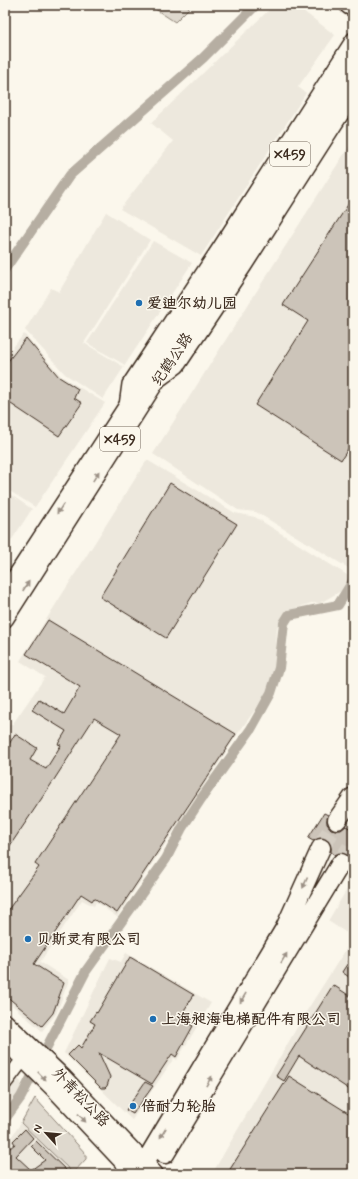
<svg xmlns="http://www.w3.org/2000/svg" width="358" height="1179" font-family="Mynerve,'LXGW WenKai TC',sans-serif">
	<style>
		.built { fill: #ede8dd }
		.green { fill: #dfd9ce; stroke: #8d8276 }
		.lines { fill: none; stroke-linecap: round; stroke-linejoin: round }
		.canal { stroke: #b6aea2; stroke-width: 10 }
		.building { fill: #ccc4b9; stroke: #3b2a1e }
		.highway-tunnel { stroke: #d5cec3; stroke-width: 18; stroke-dasharray: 18 9; stroke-linecap: butt }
		.minor-casing { stroke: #3b2a1e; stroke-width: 16 }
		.major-casing { stroke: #3b2a1e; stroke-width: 19 }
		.highway-casing { stroke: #3b2a1e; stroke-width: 21 }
		.minor { stroke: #fbf7ec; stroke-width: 13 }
		.major { stroke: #fbf7ec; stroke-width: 16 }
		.highway { stroke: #fbf7ec; stroke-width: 18 }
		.oneway { fill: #9b9085 }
		.poi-dot { fill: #1f6fb2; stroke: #fbf7ec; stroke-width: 1.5 }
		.labels { text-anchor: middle; stroke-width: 3; stroke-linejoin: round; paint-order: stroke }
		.shield { fill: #fbf7ec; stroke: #75685c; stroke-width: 1 }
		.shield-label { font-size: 14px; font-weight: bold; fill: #3b2a1e }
		.poi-label { font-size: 15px; font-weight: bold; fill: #3b2a1e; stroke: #fbf7ec; text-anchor: start }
		.street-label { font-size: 15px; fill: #3b2a1e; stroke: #fbf7ec }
	</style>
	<rect width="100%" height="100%" fill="#fbf7ec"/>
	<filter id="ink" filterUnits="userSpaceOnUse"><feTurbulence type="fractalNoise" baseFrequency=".025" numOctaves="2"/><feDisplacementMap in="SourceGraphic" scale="8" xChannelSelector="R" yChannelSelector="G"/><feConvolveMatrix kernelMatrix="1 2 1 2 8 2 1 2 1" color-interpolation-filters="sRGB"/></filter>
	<g filter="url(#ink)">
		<path class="built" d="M274 5H295L335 35 298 87 306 93 201 256 120 209 173 141 151 123Z
			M353 140V564L350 569 256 512 238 510 153 454Z
			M106 212 150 240 84 343 124 367 103 399 65 374 25 330 51 288 59 292Z
			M153 241 192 263 125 365 87 343Z
			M24 334 61 376 105 403 35 507 5 488V357Z
			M147 460 235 513 255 517 347 575 350 580 341 591 320 603H311L288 611 277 627 276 647 277 665 268 692 239 732 117 917 96 902 94 906 82 900 40 962 69 980 56 1014 42 1031 5 999V731L9 725H12L45 677 20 661Z
			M5 491 32 509 5 550Z
			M353 879V937L328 921Z
			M353 938V1174H212L306 1012Z
			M126 953 211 1003 177 1060 174 1058 132 1120 64 1053 110 958 121 962Z
			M5 1065 21 1082V1089L17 1096 5 1113Z
			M21 1123 74 1174H5V1146Z"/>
		<path class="green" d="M149 5H187L189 8 175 22Z
			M35 1098 86 1154V1159L73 1173 21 1123Z"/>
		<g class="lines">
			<path class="canal" d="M5 269 70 175 203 58 256 5
				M5 1119 21 1097 86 971 166 859 182 828 201 799 251 729 271 693 279 668 284 623 289 615 338 605 353 581"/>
		</g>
		<path class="building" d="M353 197V441L341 460 255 405 308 321 283 305Z
			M26 338 59 377 78 389 74 398 82 403 59 436 5 400V365Z
			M170 483 237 524 166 638 100 597Z
			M48 620 236 734 117 913 94 898 92 901 81 894 34 964 64 983 53 1013 42 1026 5 995V914L39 867 35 864 121 734 94 718 50 786 5 853V751L15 734 37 748 30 760 46 769 61 745 58 744 66 731 32 710 39 699 64 714 80 687 26 654Z
			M324 813 328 815 327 820V824L331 829 336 830H341L346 826 353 830V865L351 864 350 858 346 854 341 853 335 855 331 852V847L329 842 326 839 320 838 313 841 308 838Z
			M353 955V980L342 972Z
			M130 957 194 995 179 1018 193 1026 176 1057 172 1054 152 1084 99 1053 110 1077 107 1086 105 1088H101L68 1055 78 1045 81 1048 95 1024 90 1021 96 1012 97 1013Z
			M333 985 353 998V1092L299 1056 284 1081 276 1076Z
			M289 1076 353 1116V1174H227Z
			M145 1082 153 1086 133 1114 126 1110Z
			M25 1129 33 1138 16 1156 31 1170 45 1160 31 1146 36 1141 70 1174H5V1160L9 1156 5 1152 15 1144 13 1141Z"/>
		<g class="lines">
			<path class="highway-tunnel" d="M321 848 337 820
				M341 863 353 844"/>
			<defs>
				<path id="minor" d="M162 378 178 366 245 266 353 97
					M126 406 129 384 219 248 353 39
					M5 1083 24 1058"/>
				<path id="major" d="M5 593 226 254 353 55
					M5 619 156 382 237 262 353 79
					M5 1022 64 1078 155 1174
					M5 1041 55 1090 134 1174"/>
				<path id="highway" d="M349 5 353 7
					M337 820 353 797
					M165 1154 341 863
					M138 1174 285 928 321 848"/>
			</defs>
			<use href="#minor" class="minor-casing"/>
			<use href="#major" class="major-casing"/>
			<use href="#highway" class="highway-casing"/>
			<use href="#minor" class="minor"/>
			<use href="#major" class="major"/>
			<use href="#highway" class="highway"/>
		</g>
		<defs><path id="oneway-solid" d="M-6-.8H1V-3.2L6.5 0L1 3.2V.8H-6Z"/></defs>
		<g class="oneway">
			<use href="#oneway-solid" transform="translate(96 476) rotate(-58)"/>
			<use href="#oneway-solid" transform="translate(60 509) rotate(123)"/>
			<use href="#oneway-solid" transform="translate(26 586) rotate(-57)"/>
			<use href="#oneway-solid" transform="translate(305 883) rotate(114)"/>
			<use href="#oneway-solid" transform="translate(284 958) rotate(-59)"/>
			<use href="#oneway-solid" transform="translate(243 998) rotate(121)"/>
			<use href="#oneway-solid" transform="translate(42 1076) rotate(45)"/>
			<use href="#oneway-solid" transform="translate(209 1081) rotate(-59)"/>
			<use href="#oneway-solid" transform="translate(82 1118) rotate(47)"/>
			<use href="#oneway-solid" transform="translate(163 1133) rotate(121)"/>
		</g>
	</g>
	<g class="poi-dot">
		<circle cx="139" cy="303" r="4"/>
		<circle cx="28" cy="939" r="4"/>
		<circle cx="153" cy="1019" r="4"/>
		<circle cx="133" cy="1106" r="4"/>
	</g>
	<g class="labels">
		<g class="shield">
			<rect x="270" y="142" width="40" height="24" rx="3"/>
			<rect x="100" y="427" width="40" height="24" rx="3"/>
		</g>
		<g class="shield-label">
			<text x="290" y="159">X459</text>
			<text x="120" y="444">X459</text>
		</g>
		<g class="poi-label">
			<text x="147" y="308">爱迪尔幼儿园</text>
			<text x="36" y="944">贝斯灵有限公司</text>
			<text x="161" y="1024">上海昶海电梯配件有限公司</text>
			<text x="141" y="1111">倍耐力轮胎</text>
		</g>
		<g class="street-label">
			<text transform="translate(172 359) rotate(-56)" y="5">纪鹤公路</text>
			<text transform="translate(81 1097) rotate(46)" y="5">外青松公路</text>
		</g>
	</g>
	<rect width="358" height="1179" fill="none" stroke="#fbf7ec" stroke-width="20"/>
	<rect x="10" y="10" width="338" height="1159" fill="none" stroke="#3b2a1e" stroke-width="1.5" filter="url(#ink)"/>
	<g transform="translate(46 1133) rotate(297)" stroke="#fbf7ec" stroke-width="3" paint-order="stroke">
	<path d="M0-3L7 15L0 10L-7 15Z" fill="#3b2a1e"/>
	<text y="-6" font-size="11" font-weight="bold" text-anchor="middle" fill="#3b2a1e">N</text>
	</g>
</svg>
